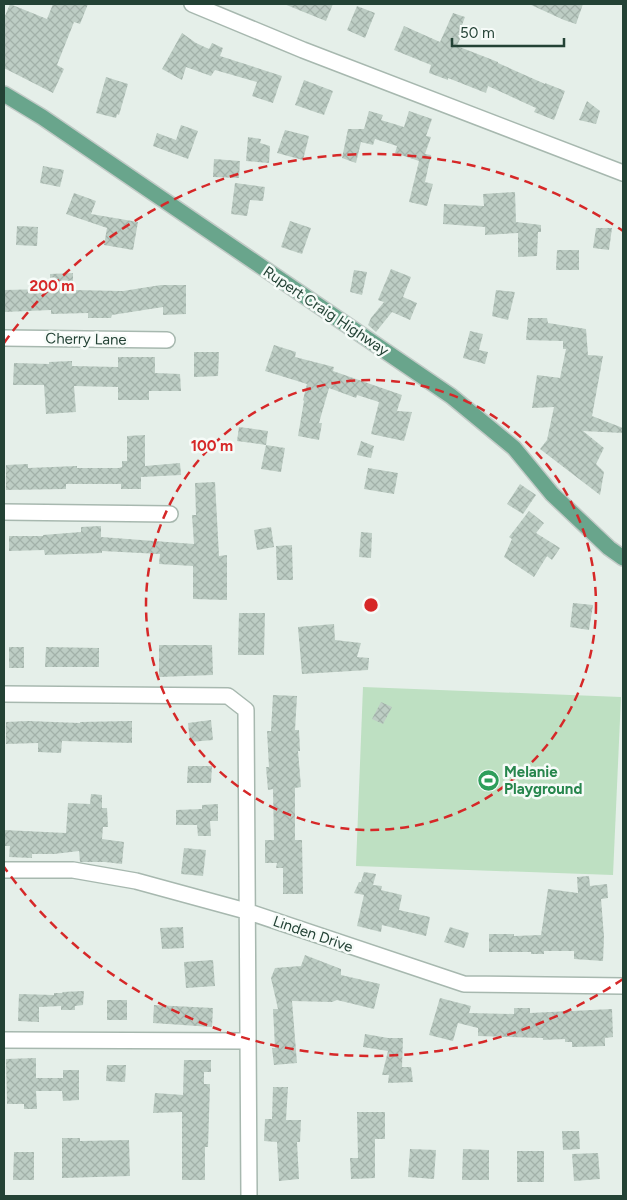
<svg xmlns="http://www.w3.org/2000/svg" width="627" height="1200" font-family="Figtree,sans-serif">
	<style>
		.garden { fill: #bee0c2 }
		.building { fill: url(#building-cross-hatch) }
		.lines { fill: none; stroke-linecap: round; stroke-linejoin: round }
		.minor-casing { stroke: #a7b8af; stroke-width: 18 }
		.primary-casing { stroke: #c1cac6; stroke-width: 18 }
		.minor { stroke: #fff; stroke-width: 15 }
		.primary { stroke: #69a58c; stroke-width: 15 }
		.ring { fill: none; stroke: #d62828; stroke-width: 2.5; stroke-dasharray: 9 6 }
		.labels { text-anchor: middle; stroke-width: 5; stroke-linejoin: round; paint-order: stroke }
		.street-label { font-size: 15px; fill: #234235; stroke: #f6fbf8 }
		.leisure-label { font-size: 15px; font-weight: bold; fill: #27864d; stroke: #f6fbf8; text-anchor: start }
		.centre { fill: #d62828; stroke: #f6fbf8; stroke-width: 2.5 }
		.ring-label { font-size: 15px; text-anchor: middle; font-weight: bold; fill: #d62828; stroke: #f6fbf8; stroke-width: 5; stroke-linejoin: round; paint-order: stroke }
	</style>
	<defs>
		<pattern id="building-cross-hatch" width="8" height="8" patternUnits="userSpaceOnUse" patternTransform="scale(1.25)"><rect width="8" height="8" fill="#bdcdc4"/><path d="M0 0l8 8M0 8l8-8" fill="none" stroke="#a2b1a9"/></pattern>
	</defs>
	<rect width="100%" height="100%" fill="#e5efe9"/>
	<path class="garden" d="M363 687 621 697 613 875 356 866Z"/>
	<path class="building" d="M10 4 47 19 53 4H88L80 24 74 22 57 65 64 69 53 93 4 68V18Z
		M284 4H333L326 21Z
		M529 4H583L576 24 564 20Z
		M357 6 375 13 365 38 347 30Z
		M453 13 465 17 462 25 465 27 457 46 498 62V63L545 84V83L565 91 554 120 534 112 536 108 488 86 486 93 448 78V80L429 73 431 65 394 50 404 26 440 42Z
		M182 33 196 43 209 49 212 43 223 48 220 56 282 76 273 103 252 96 257 82 215 70 211 76 186 67 182 80 162 69Z
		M106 77 128 84 119 115 117 114 116 118 96 113Z
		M304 80 333 91 324 115 295 105Z
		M587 101 600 111 596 124 579 120Z
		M369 111 383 115 381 120 404 127 409 111 432 119 426 136 431 137 425 154 431 155 425 182 433 184 427 206 409 202 419 161 395 153 397 146 375 139 373 145 361 142 356 163 342 158 348 129H364Z
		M181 125 198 131 188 159 153 146 157 133 176 140Z
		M285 130 309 136 303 160 277 153Z
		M248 137 261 139 260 143 270 146 269 163 246 161Z
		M214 159 240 161 239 178 213 177Z
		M43 166 64 170 60 187 40 183Z
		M235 183 265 187 263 201 250 200 247 216 231 214Z
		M515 192 516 222 541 225V232H538L537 256 518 257V233L485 235V227L443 224 444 204 484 206 483 194Z
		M74 193 96 201 91 214 138 222 133 250 104 245 107 228 66 214Z
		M290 221 311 228 302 254 281 247Z
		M17 226 38 227 37 246 16 245Z
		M596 228H612L609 250 593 248Z
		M557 250H579V270H556Z
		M391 269 411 277 403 297 417 303 410 320 392 312 376 332 368 325 371 318 384 302 378 300Z
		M354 270 367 272 362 295 350 292Z
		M73 273V290L123 291 161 285H186V314L163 315V307L112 315 111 318H88V313L51 314V310L4 312V290L50 289V274Z
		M496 290 515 292 508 320 492 316Z
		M528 318H547L548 323 586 329 588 355 603 356 592 416 623 428V433L583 431 604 448 596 464 604 472 600 495 540 449 547 440 554 407 532 408 537 375 560 378 566 349H563V341L526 340Z
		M470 331 483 334 479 350 488 352 485 364 463 358Z
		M274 345 296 352 295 357 334 367 333 371 402 395 397 411 412 412 404 441 371 434 379 402 357 395 356 398 329 388 319 423H322L319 440 298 436 304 401 303 400 307 384 265 371Z
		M194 352H219L218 376 194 377Z
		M118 357H155V373L180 374 181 391H149V400H118V387L74 386 76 412 46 414 44 385H13L14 363 49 364V362L72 361V366L118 367Z
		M239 427 268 431 266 445 237 441Z
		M145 435V466L180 463 181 475 141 477V489H121V484H66V489L6 490V465L28 464V468L77 466V468H119L122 467V461H127V436Z
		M361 441 374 446 371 458 357 455Z
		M266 445 285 448 281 472 261 469Z
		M368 468 398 473 394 494 364 489Z
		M215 482 219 556 227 555V600L193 599V566L159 564 160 554 102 551V553L45 555 44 550 9 551V536H43V535L81 532V527L101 526V537L194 544 192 515H196L195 483Z
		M520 484 536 495 523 514 507 504Z
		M529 511 544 523 536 533 560 548 552 560 547 556 534 577 504 557 512 539 509 537Z
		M271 527 274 547 257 550 254 530Z
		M361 532 372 533 371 558 359 557Z
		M292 545 293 580H277L276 546Z
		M573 603 593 605 589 630 570 627Z
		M239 613H265L264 655H238Z
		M334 624 335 640 361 643 357 657 369 658 368 670 302 674 298 627Z
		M159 645H212L213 675 159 677Z
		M9 647H24V668H9Z
		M46 647 99 648V667H45Z
		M273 695 297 696 295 730H299L300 751H298L301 787 295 788V840H302L303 894H283V868H276L277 863H265V840H274L273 789 268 790 266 767H269L267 731H271Z
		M381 702 392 707 383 724 372 719Z
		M211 720 213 740 190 742 188 723Z
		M28 721 80 723V722L132 721V743L62 741 61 753 38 752V743L6 744V722Z
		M188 766H212L211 783H187Z
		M91 794 102 795V808H107L108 827H103L102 839 124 842 122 864 105 862H80L79 851 54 854H32V858L9 857 10 846H4V830L66 833 68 803 90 804Z
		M218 804V821H210L211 836H198L197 825H176V810L202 809V805Z
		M184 848 206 850 203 876 181 874Z
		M364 872 376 874 373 885 382 886 381 890 402 895 399 910 430 917 426 936 382 925 381 932 357 926 364 895 354 893 359 882H361Z
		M589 876 590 886 607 884 608 898 601 899 604 937 603 961 574 959V951H544V954H531V952H489V934H514V936L541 935 548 889 578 893 577 877Z
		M183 927 184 948 162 949 160 928Z
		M450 927 469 933 464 948 444 942Z
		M305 955 341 969V975L380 984 374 1009 337 1000 332 1002 292 1001 297 1063 274 1065 272 1048H275L273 1009H278L271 978 275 968 301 966Z
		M213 960 215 986 186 988 184 962Z
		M84 991 83 1005 75 1006V1010H61V1006L39 1007V1022L18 1021 19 994 54 995V993H63L62 992Z
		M440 998 471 1006 469 1013 514 1014V1008H530V1013L612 1009 613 1037 605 1038V1046L572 1047V1042H565V1039L543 1040V1038L478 1036V1028L458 1023 453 1041 429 1035Z
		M107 1000H127V1020H107Z
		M154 1005 213 1008 212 1027 153 1023Z
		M365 1034 388 1038H403L402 1067H411L413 1082 388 1083 389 1075H382L388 1051 363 1047Z
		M36 1058V1078H63V1070H79V1100L63 1101 62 1091H36L37 1109H24V1104H7L6 1059Z
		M184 1060H211V1072H204V1084H210L208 1147H205V1180H182V1112L153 1113 155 1093 183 1095Z
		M107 1065H126L125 1082 106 1081Z
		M273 1087H288L286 1120H301L300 1142H297L299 1179 279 1181 277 1142 264 1141 265 1119H272Z
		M357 1112H385V1139H375V1178L351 1179 350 1158H358Z
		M562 1131H579L580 1149 563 1150Z
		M62 1138H80V1141L129 1140 130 1176 62 1178Z
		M410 1149 436 1150 434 1179 408 1177Z
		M463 1149 489 1150V1180H462Z
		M517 1151H544V1182H517Z
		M14 1152H34V1180H13Z
		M598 1153 600 1179 574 1181 572 1154Z"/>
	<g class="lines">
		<defs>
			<path id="minor" d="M192 4 303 50 623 173
				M4 338 167 340
				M4 512 170 514
				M4 694 228 696 246 710 249 1196
				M4 870H73L136 881 246 911 464 984 623 986
				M4 1040 247 1041"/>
			<path id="primary" d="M4 94 42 117 451 396 514 448 552 494 609 548 623 558"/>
		</defs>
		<use href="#minor" class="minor-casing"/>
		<use href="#primary" class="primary-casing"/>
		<use href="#minor" class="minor"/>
		<use href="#primary" class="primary"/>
	</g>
	<g class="ring">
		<circle cx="371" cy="605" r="225"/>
		<path d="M623 979A451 451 0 0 1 4 867M4 343A451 451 0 0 1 623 231"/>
	</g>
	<defs>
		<symbol id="stadium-disc" viewBox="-11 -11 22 22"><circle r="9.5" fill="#2e9e5b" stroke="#f6fbf8"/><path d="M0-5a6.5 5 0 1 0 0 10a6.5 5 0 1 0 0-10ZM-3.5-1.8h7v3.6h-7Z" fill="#fff"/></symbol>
	</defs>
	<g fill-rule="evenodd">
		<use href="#stadium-disc" x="476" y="768" width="25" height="25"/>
	</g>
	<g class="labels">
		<g class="street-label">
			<text transform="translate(326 311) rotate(34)" y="5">Rupert Craig Highway</text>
			<text transform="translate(86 339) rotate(1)" y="5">Cherry Lane</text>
			<text transform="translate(313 934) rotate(19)" y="5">Linden Drive</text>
		</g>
		<g class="leisure-label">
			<text x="504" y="777">Melanie<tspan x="504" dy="17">Playground</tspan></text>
		</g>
	</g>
	<circle cx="371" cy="605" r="8" class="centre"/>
	<g class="ring-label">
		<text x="52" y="291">200 m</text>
		<text x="212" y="451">100 m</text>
	</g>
	<rect width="627" height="1200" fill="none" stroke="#234235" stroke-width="10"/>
	<path d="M452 38v8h112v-8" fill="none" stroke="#234235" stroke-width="2.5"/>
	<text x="460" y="38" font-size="15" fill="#234235" stroke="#f6fbf8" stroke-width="4" paint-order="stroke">50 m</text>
</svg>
